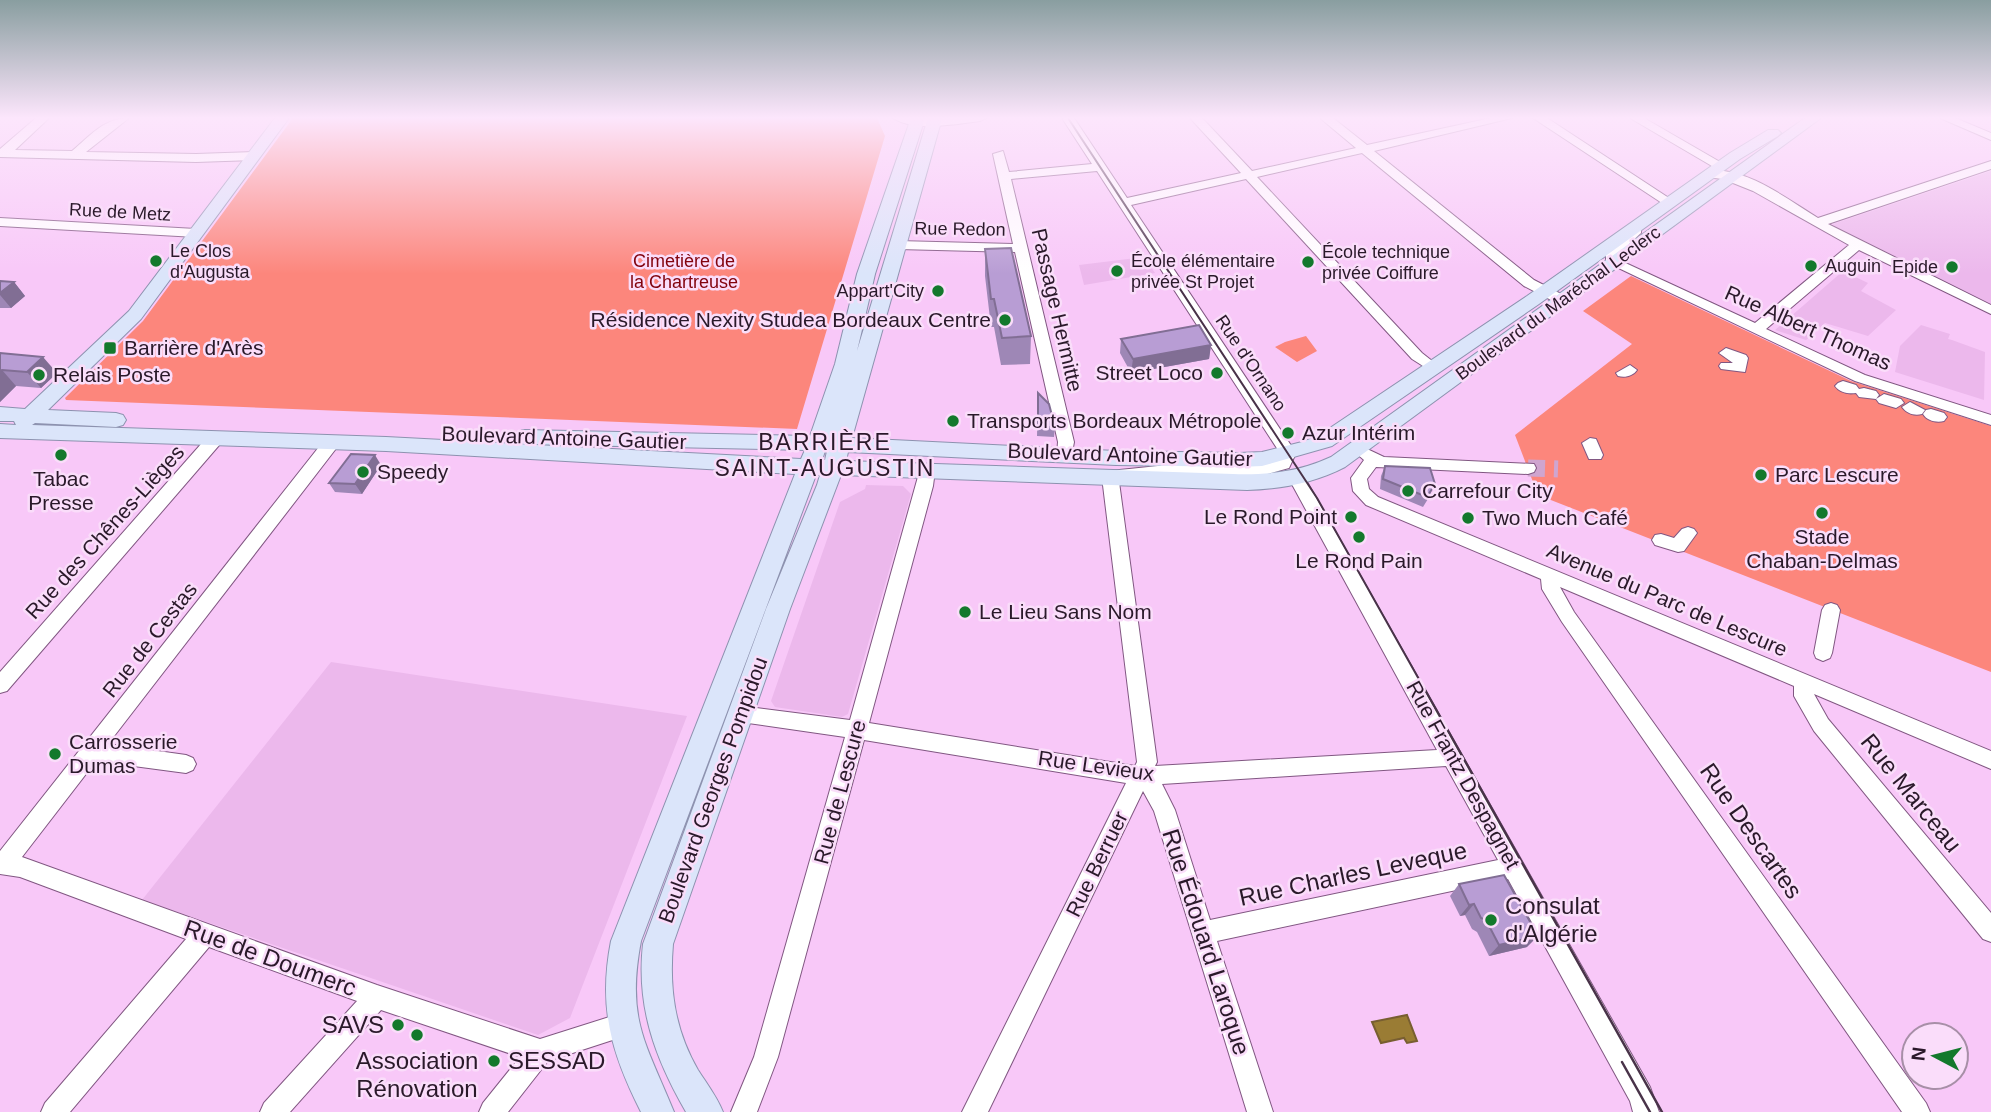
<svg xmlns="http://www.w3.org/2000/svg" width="1991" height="1112" font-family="Arial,sans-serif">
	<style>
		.built { fill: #ecb8ec }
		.green { fill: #fc867c }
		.water { fill: #9a7c34; stroke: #785e31; stroke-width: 2 }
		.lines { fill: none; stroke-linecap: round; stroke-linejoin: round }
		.minor-tunnel { stroke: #cfa5cf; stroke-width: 17; stroke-dasharray: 17 9; stroke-linecap: butt }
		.minor-casing { stroke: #815782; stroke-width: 2 }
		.major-casing { stroke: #8d92af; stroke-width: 2 }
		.minor { fill: #fff; fill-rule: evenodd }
		.major { fill: #dbe5fa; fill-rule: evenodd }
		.tram-far1 { stroke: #493349; stroke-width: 2 }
		.tram { stroke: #493349; stroke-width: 2.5 }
		.wall { fill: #9e87b6 }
		.shaded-wall { fill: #816e94 }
		.building { fill: #b89dd4; stroke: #816e94; stroke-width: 2 }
		.poi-dot { fill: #13792c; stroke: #faddfa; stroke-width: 2.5 }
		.labels { text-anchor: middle; stroke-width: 5; stroke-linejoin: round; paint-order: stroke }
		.far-street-label { font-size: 18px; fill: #2a192a; stroke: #faddfa }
		.far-poi-label { font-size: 18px; fill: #2a192a; stroke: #faddfa; text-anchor: start }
		.far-park-label { font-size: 18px; fill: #82030d; stroke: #faddfa }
		.street-label { font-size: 21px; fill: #2a192a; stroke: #faddfa }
		.poi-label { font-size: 21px; fill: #2a192a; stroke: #faddfa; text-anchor: start }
		.neighbourhood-label { font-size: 23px; letter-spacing: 2px; fill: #2a192a; stroke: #faddfa }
		.near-street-label { font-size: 24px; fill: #2a192a; stroke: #faddfa }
		.near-poi-label { font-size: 24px; fill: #2a192a; stroke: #faddfa; text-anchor: start }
	</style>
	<rect width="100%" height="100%" fill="#f8c8f8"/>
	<path class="built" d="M1991 171V304L1835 229 1833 224Z
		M1144 257 1155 273 1084 285 1079 265Z
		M1843 271 1868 283 1861 291 1896 310 1868 336 1825 323 1806 340 1775 330Z
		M1921 325 1950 334 1948 339 1952 340 1985 352 1984 400 1895 372 1900 346Z
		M866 485 903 486 911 494 848 714 842 717 775 707 771 701 840 502 865 489Z
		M331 662 687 716 570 1018 538 1035 142 900Z"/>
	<path class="green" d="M293 118H877L885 136 797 429 66 400 65 398 143 321Z
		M1631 276 1851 381 1991 426V672L1538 495 1515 435 1632 344 1583 311Z
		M1306 336 1317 351 1297 362 1275 347 1285 342Z"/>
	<path class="water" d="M1407 1015 1417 1041 1407 1043 1404 1038 1381 1043 1372 1022Z"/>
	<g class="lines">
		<path class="minor-tunnel" d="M1528 468 1558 469"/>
		<defs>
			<path id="minor" d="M36 118H49L15 150 72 151C90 136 104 118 129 118L86 152 196 154 254 152 260 156 254 160 196 162 0 157V149Z
				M893 118H986L980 121C956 124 914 132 893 118Z
				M1062 118H1074L1127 198 1241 173 1190 118H1202L1252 171 1356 148 1320 118H1333L1367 145 1491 118H1512L1374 151 1534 280 1567 297V303H1557L1524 286 1362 153 1257 177 1422 353 1441 368 1439 371 1434 373 1412 359 1246 179 1131 205 1296 453 1289 468 1260 476H1177L1119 482 1157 762 1155 766 1437 750 1288 477 1296 471 1302 473 1650 1087 1659 1112H1633L1630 1101 1508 879 1217 941 1273 1112H1247L1154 811 1143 791 988 1112H962L1126 783 864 740 778 1057 757 1112H731L754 1057 845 737 741 722 734 720 731 714 734 708 741 706 850 720 921 466H933L935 470 933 486 869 723 1135 766 1137 762 1102 477 1110 471 1177 464H1260L1277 460 1280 453 1097 171 1011 179 1074 442 1071 458 1065 460 1057 454 1058 442 1015 252 898 249 891 245 898 241 1013 244 993 154 1003 151 1009 172 1092 164ZM1446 766 1498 860 1210 920 1175 810 1162 784Z
				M1533 118H1547L1675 202 1669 206 1665 205Z
				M1630 118H1644L1727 166 1717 169Z
				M1940 118H1955L1991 133V140Z
				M1991 161V169L1828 224 1991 305V314L1859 250 1766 329 1865 375 1991 415V425L1855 381 1606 262V250L1631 227H1641V233L1618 254 1619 260 1755 323 1849 245 1753 191 1723 179 1705 177V171C1744 165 1787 199 1818 218Z
				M0 218 196 229 202 233 196 237 0 226Z
				M1726 348 1746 355 1748 358 1745 372 1721 369 1719 366 1721 363H1733L1719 353Z
				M1630 365 1637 370C1633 376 1625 378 1618 376L1616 373Z
				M1843 381 1856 385 1859 389 1856 393C1849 394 1840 393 1835 386L1838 383Z
				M1864 388 1876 391 1879 395 1876 399 1859 397 1856 393 1859 389Z
				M1884 394 1901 399 1904 403 1896 408 1879 403 1876 399Z
				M1910 402 1925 410 1922 414C1915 416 1907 414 1902 407Z
				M1931 409 1944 413 1947 417 1944 421C1937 423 1927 421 1923 414L1926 410Z
				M215 434 221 435 223 439 221 443 7 691 0 693V672L209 435Z
				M332 437 338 438 340 442 338 446 108 744 186 755 193 758 196 764 193 770 186 773 96 761 22 857 377 985 540 1039 622 1013 631 1016 634 1025 631 1034 548 1061 508 1112H479L483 1103 520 1057 381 1010 290 1112H260L264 1103 357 1001 209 947 70 1112H41L45 1103 186 939 20 877 0 874V851L326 438Z
				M1590 438 1596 439 1603 455 1601 459H1589L1582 443Z
				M1365 448 1384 457 1534 464 1536 468 1534 472 1528 474 1376 467 1367 479 1369 489 1378 497 1991 751V769L1814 694 1828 719 1991 913V942L1983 939 1814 731 1794 696V686L1560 587 1574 612 1926 1103 1930 1112H1902L1562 622 1542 589 1541 579 1366 505 1353 491 1351 478 1364 460 1357 454Z
				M1688 527 1694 529 1697 533 1684 551 1678 552 1655 545 1652 540 1655 535 1661 534 1674 538 1682 529Z
				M1831 603 1837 605 1840 610 1832 653 1830 658 1823 661 1816 658 1814 653 1822 610 1825 605Z"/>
			<path id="major" d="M275 118H289L141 319 48 410 116 413 123 415 126 420 123 425 116 427 35 423 32 425 386 437 801 459 805 450 524 444 517 442 514 437 517 432 524 430 810 436 835 364 857 274 911 118H925L875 274 857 351 928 118H942L852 438 1116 451 1239 453 1262 452 1302 442 1318 436 1527 296 1730 153 1768 130H1778L1781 133 1778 136 1740 159 1539 304 1332 446 1262 466 1239 467 1116 465 848 452 846 461 1233 474C1268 475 1299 472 1331 457L1805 118H1821L1345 467C1314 483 1282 489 1247 490L841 475 790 609 673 944C669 990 675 1030 698 1070 707 1084 717 1097 723 1112H686C655 1058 636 1007 643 944L766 609 817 485 820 475H816L641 941C626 1020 646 1043 674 1112H641C611 1053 598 1007 611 941L795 474 386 451 0 438V424L16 425 14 421H0V407L25 409 129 311ZM825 451H827L825 460H822Z"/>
		</defs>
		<use href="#minor" class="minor-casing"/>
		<use href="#major" class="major-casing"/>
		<use href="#minor" class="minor"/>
		<use href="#major" class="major"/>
		<path class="tram-far1" d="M1068 118 1317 498 1425 690"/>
		<path class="tram" d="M1424 688 1662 1112
			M1622 1062 1650 1112"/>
	</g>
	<path class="wall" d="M985 249 1031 336 1030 364 1001 365 994 327H991L985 276Z
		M0 281 14 282 25 296 11 308H0Z
		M1121 339 1211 345 1209 359 1131 373 1120 353Z
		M0 353 57 373 41 388 16 386 0 402Z
		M1038 393 1055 427 1054 437 1037 436Z
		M381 465 362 494 335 492 329 483Z
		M1385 466 1431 494 1423 507 1380 489 1381 476Z
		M1459 884 1527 947 1489 956 1477 932 1472 929 1465 915 1460 916 1450 896Z"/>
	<path class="shaded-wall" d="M14 282 25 296 11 308 0 295V293Z
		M1211 345 1209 359 1131 373 1133 359Z
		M43 357 57 373 41 388 27 372Z
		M2 370 16 386 0 402V371Z
		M375 455 381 465 362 494 355 484Z
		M1474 904 1465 915 1460 916 1469 905Z
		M1538 936 1527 947 1489 956 1499 945Z"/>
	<path class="building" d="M1011 248 1031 336 1002 338 994 299H991L985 249Z
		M0 281 14 282 0 293Z
		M1199 325 1211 345 1133 359 1121 339Z
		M0 353 43 357 27 372 2 370 0 371Z
		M1038 393 1049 404 1055 427H1038Z
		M351 454 375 455 355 484 329 483Z
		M1385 466 1430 468 1435 484 1427 497 1383 479Z
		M1504 875 1538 936 1499 945 1486 920 1481 918 1474 904 1469 905 1459 884Z"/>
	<linearGradient id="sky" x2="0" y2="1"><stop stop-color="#899ea0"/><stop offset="0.43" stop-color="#fce6fc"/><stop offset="1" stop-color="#fce6fc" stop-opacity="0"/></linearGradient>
	<rect width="1991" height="274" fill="url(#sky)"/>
	<g class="poi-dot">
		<circle cx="156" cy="261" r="7"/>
		<circle cx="1308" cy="262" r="7"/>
		<circle cx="1811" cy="266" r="7"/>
		<circle cx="1952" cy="267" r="7"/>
		<circle cx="1117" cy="271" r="7"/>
		<circle cx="938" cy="291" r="7"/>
		<circle cx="1005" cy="320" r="7"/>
		<rect x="103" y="341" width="14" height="14" rx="3.5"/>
		<circle cx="1217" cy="373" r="7"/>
		<circle cx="39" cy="375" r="7"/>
		<circle cx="953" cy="421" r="7"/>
		<circle cx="1288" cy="433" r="7"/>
		<circle cx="61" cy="455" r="7"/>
		<circle cx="363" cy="472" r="7"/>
		<circle cx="1761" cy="475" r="7"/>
		<circle cx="1408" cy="491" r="7"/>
		<circle cx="1822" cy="513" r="7"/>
		<circle cx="1351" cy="517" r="7"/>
		<circle cx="1468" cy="518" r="7"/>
		<circle cx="1359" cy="537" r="7"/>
		<circle cx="965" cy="612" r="7"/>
		<circle cx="55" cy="754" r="7"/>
		<circle cx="1491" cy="920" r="7"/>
		<circle cx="398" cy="1025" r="7"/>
		<circle cx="417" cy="1035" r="7"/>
		<circle cx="494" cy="1061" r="7"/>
	</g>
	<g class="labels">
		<g class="far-street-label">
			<text transform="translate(120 212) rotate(3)" y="6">Rue de Metz</text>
			<text transform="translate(960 229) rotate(1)" y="6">Rue Redon</text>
			<text transform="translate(1558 303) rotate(-36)" y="6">Boulevard du Maréchal Leclerc</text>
			<text transform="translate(1251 363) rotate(56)" y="6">Rue d'Ornano</text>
		</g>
		<g class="far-poi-label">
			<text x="170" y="257">Le Clos<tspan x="170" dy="21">d'Augusta</tspan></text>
			<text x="1322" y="258">École technique<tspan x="1322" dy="21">privée Coiffure</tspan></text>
			<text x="1131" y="267">École élémentaire<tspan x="1131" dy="21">privée St Projet</tspan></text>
			<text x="1825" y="272">Auguin</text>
			<text x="1938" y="273" text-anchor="end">Epide</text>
			<text x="924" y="297" text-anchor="end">Appart'City</text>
		</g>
		<g class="far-park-label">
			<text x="684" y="267">Cimetière de<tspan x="684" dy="21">la Chartreuse</tspan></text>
		</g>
		<g class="street-label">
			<text transform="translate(1057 310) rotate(77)" y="7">Passage Hermitte</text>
			<text transform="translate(1808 328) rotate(24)" y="7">Rue Albert Thomas</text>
			<text transform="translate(564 438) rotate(2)" y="7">Boulevard Antoine Gautier</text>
			<text transform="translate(1130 455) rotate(2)" y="7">Boulevard Antoine Gautier</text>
			<text transform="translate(105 532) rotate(-48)" y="7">Rue des Chênes-Lièges</text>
			<text transform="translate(1667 600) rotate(23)" y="7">Avenue du Parc de Lescure</text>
			<text transform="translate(150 640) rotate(-52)" y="7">Rue de Cestas</text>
			<text transform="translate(1096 766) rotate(8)" y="7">Rue Levieux</text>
			<text transform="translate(1463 775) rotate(61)" y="7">Rue Frantz Despagnet</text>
			<text transform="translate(713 790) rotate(-70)" y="7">Boulevard Georges Pompidou</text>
			<text transform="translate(840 792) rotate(-75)" y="7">Rue de Lescure</text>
			<text transform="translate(1097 864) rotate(-64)" y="7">Rue Berruer</text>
		</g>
		<g class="poi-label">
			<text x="991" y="327" text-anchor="end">Résidence Nexity Studea Bordeaux Centre</text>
			<text x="124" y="355">Barrière d'Arès</text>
			<text x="1203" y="380" text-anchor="end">Street Loco</text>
			<text x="53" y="382">Relais Poste</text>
			<text x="967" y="428">Transports Bordeaux Métropole</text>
			<text x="1302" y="440">Azur Intérim</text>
			<text x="377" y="479">Speedy</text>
			<text x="1775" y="482">Parc Lescure</text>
			<text x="61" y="486" text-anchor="middle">Tabac<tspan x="61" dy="24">Presse</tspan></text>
			<text x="1422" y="498">Carrefour City</text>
			<text x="1337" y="524" text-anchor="end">Le Rond Point</text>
			<text x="1482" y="525">Two Much Café</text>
			<text x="1822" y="544" text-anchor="middle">Stade<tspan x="1822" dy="24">Chaban-Delmas</tspan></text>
			<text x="1359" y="568" text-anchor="middle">Le Rond Pain</text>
			<text x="979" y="619">Le Lieu Sans Nom</text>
			<text x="69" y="749">Carrosserie<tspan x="69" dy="24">Dumas</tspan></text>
		</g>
		<g class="neighbourhood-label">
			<text x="825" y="450">BARRIÈRE<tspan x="825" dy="26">SAINT-AUGUSTIN</tspan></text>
		</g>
		<g class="near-street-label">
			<text transform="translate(1911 793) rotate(51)" y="8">Rue Marceau</text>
			<text transform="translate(1751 831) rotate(55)" y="8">Rue Descartes</text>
			<text transform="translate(1353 874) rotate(-12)" y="8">Rue Charles Leveque</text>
			<text transform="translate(1206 942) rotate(72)" y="8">Rue Édouard Laroque</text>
			<text transform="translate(270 958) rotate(20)" y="8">Rue de Doumerc</text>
		</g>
		<g class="near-poi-label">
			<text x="1505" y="914">Consulat<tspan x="1505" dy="28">d'Algérie</tspan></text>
			<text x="384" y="1033" text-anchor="end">SAVS</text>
			<text x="417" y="1069" text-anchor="middle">Association<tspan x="417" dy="28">Rénovation</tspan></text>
			<text x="508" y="1069">SESSAD</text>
		</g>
	</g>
	<g transform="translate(1935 1056) rotate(277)"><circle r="33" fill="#faddfa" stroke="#a78fa7" stroke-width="2"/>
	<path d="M0-5L12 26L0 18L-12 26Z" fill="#13792c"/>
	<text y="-10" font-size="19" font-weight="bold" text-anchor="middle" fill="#2a192a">N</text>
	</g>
</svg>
